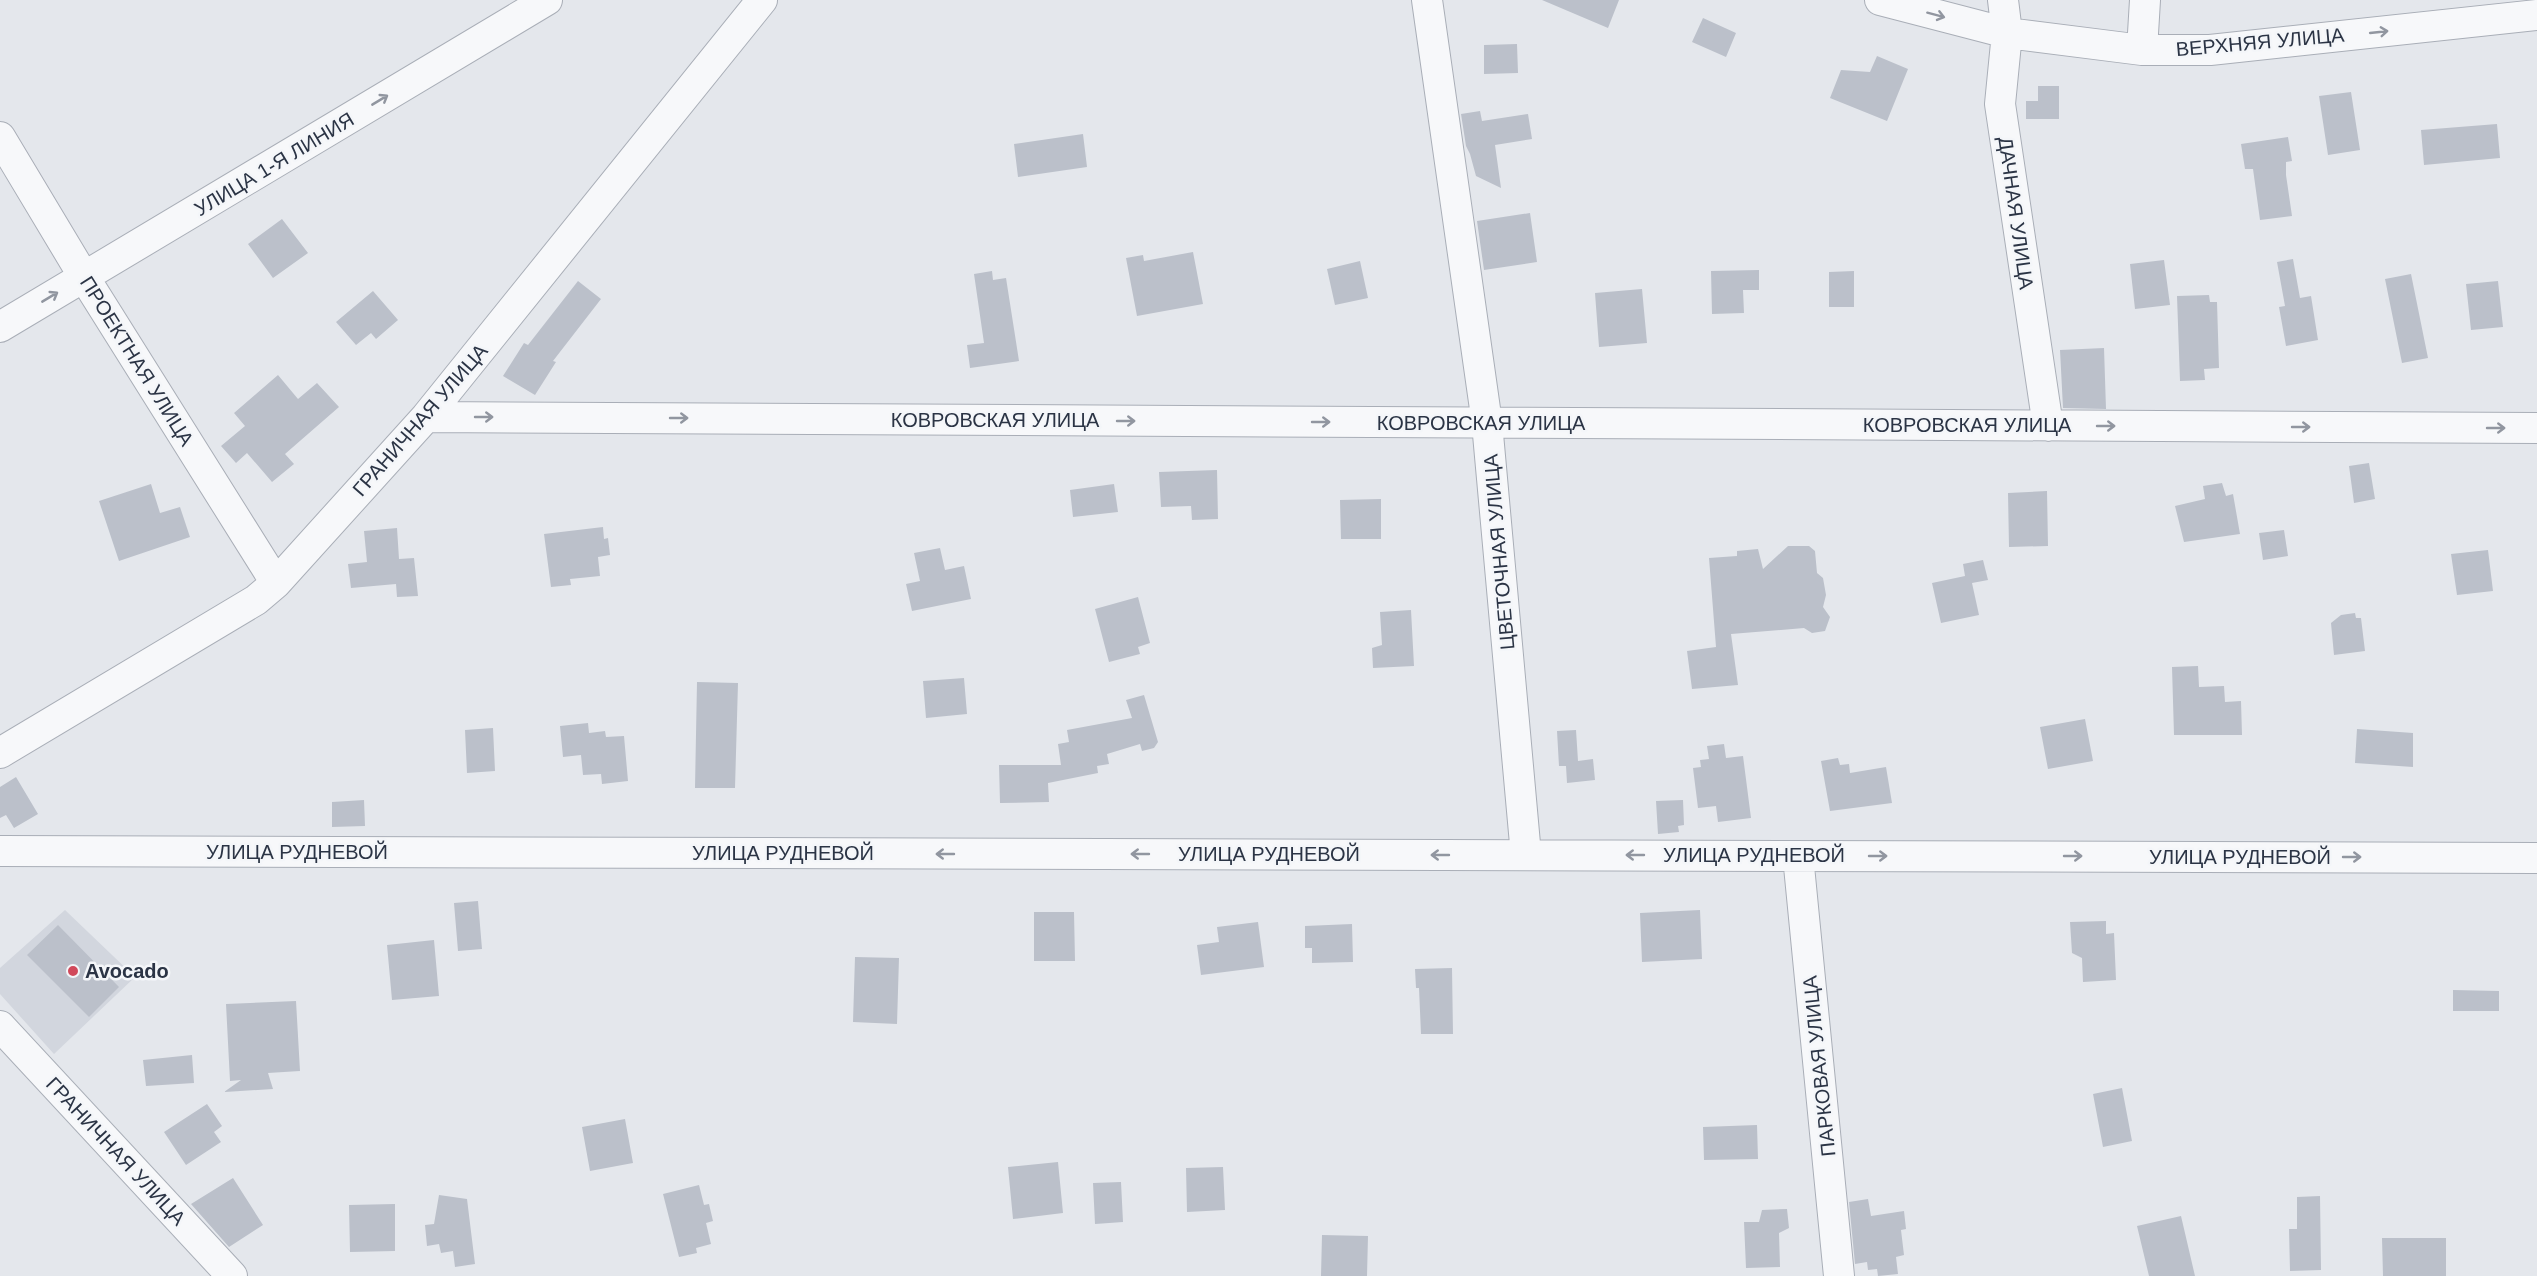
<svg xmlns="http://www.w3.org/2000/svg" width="2537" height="1276" font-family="Arial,sans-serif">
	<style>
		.built { fill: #d2d6de }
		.building { fill: #bbc0ca }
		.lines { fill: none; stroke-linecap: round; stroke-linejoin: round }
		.minor-casing { stroke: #a9aeb7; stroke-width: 32 }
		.minor { stroke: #f7f8fa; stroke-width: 30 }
		.oneway { stroke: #9196a0 }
		.poi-dot { fill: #d1495b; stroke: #f4f6f9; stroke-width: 2 }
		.labels { text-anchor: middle; stroke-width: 5; stroke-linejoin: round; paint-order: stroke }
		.street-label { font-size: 20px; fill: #2b3445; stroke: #f4f6f9 }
		.poi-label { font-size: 20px; font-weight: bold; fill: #2b3445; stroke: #f4f6f9; text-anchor: start }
	</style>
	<rect width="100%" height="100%" fill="#e4e7ec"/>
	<path class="built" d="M65 910 135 977 54 1054 0 994V968Z"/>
	<path class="building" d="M1542 0H1619L1608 28Z
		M1703 18 1736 33 1726 57 1692 42Z
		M1517 44 1518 73 1484 74V45Z
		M1877 56 1908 69 1887 121 1830 98 1841 70 1870 72Z
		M2038 86H2059V119H2026V101H2038Z
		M2351 92 2360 150 2328 155 2319 96Z
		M1480 111 1482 121 1528 114 1532 139 1495 145 1501 188 1476 176 1470 154 1466 146 1461 114Z
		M2497 124 2500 158 2424 165 2421 130Z
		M1083 134 1087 167 1018 177 1014 144Z
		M2288 137 2292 161 2286 162V175L2292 216 2260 220 2253 169H2245L2241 144Z
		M1530 213 1537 262 1484 270 1477 221Z
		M282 219 308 253 273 278 248 244Z
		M1193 252 1203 304 1137 316 1126 258 1143 255 1144 261Z
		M2293 259 2300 298 2311 296 2318 340 2286 346 2279 307 2285 306 2277 262Z
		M2164 260 2170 305 2135 309 2130 264Z
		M1360 261 1368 298 1335 305 1327 269Z
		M1759 270V290H1743L1744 313 1712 314 1711 271Z
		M992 271 993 280 1006 278 1019 361 970 368 967 345 984 343 974 274Z
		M1854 271V307H1829V272Z
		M2411 274 2428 358 2402 363 2385 279Z
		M578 281 601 299 553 361 556 362 535 395 503 376 524 343 528 345Z
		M2498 281 2503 327 2471 330 2466 284Z
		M1642 289 1647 343 1599 347 1595 293Z
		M373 291 398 320 376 339 371 333 356 345 336 322Z
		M2209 295 2210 302H2217L2219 368 2204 369 2205 380 2180 381 2177 296Z
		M2104 348 2106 409 2063 408 2060 350Z
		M278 375 298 399 317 383 339 407 285 454 294 464 272 482 247 453 236 463 221 446 245 426 234 413Z
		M2369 463 2375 499 2354 503 2349 466Z
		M1217 470 1218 519 1192 520 1191 506 1161 507 1159 472Z
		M2222 483 2226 496 2233 494 2240 534 2184 542 2175 506 2205 499 2203 486Z
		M151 484 160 513 180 507 190 537 119 561 99 501Z
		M1114 484 1118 512 1073 517 1070 490Z
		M2047 491 2048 546 2009 547 2008 493Z
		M1381 499V539H1341L1340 500Z
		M603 527 604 539 608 538 610 555 598 557 600 576 570 579 571 585 551 587 544 534Z
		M397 528 399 559 414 558 418 596 397 597 396 584 351 588 348 564 367 562 364 531Z
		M2284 530 2288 556 2263 560 2259 533Z
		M1788 546H1809L1815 551 1817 573 1823 578 1826 595 1823 607 1830 617 1825 631 1812 633 1804 628 1731 634 1738 685 1692 689 1687 651 1716 647 1709 558 1737 556V551L1758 549 1763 569Z
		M940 548 945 570 964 566 971 599 912 611 906 584 920 581 914 553Z
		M2488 550 2493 591 2457 595 2451 554Z
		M1983 560 1988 580 1972 583 1979 615 1941 623 1932 583 1965 576 1963 564Z
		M1138 597 1150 643 1138 647 1140 654 1109 662 1095 609Z
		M1411 610 1414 666 1373 668 1372 648 1382 645 1380 612Z
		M2355 613 2356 618H2361L2365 651 2334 655 2331 623 2341 615Z
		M2198 666 2199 687 2224 686 2225 702 2241 701 2242 735H2174L2172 667Z
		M964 678 967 714 926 718 923 681Z
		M697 682 738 683 735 788H695Z
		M1144 695 1158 742 1154 748 1142 751 1140 744 1107 754 1109 764 1097 766 1098 773 1048 783 1049 802 1000 803 999 765H1061L1058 744 1069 742 1067 730 1132 718 1126 700Z
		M2085 719 2093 761 2048 769 2040 727Z
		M588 723 589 733 605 731 606 737 624 736 628 781 602 784 601 774 583 775 581 755 563 757 560 726Z
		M493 728 495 771 467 773 465 730Z
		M2357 729 2413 733V767L2355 763Z
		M1576 730 1578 761 1593 759 1595 780 1567 783 1566 766H1559L1557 731Z
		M1724 744 1726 758 1743 756 1751 818 1718 822 1716 806 1698 808 1693 768 1701 767 1700 760 1709 759 1707 746Z
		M1838 758 1840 765 1849 764 1850 773 1886 767 1892 803 1830 811 1821 761Z
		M16 777 38 814 14 828 6 815 0 818V787Z
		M364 800 365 826 332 827V802Z
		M1683 800 1684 825 1678 826 1679 832 1658 834 1656 801Z
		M478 901 482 949 458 951 454 903Z
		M1700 910 1702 959 1642 962 1640 913Z
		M1034 912H1074L1075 961H1034Z
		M2106 921V934L2114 933 2116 980 2083 982 2082 958 2072 953 2070 922Z
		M1258 922 1264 967 1201 975 1197 945 1219 942 1217 927Z
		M1352 924 1353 962 1312 963V948H1305V926Z
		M58 925 119 987 89 1017 27 955Z
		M434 940 439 996 392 1000 387 945Z
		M855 957 899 958 897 1024 853 1022Z
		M1452 968 1453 1034H1421L1419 988H1416L1415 969Z
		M2453 990 2499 991V1011H2453Z
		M296 1001 300 1071 268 1073 273 1089 224 1092 241 1080 230 1081 226 1004Z
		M192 1055 194 1083 146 1086 143 1060Z
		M2122 1088 2132 1141 2103 1147 2093 1094Z
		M207 1104 222 1126 214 1132 221 1142 186 1165 164 1132Z
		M625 1119 633 1163 590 1171 582 1127Z
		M1757 1125 1758 1159 1704 1160 1703 1127Z
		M1058 1162 1063 1213 1013 1219 1008 1167Z
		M1223 1167 1225 1210 1187 1212 1186 1168Z
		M233 1178 263 1225 229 1247 191 1204Z
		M1121 1182 1123 1222 1095 1224 1093 1183Z
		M699 1185 704 1205 709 1204 713 1221 706 1223 711 1244 696 1248 697 1253 679 1257 663 1194Z
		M439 1195 467 1199 475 1264 455 1267 453 1251 441 1253 439 1244 427 1246 425 1225 434 1224Z
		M2320 1196 2321 1270 2290 1271 2289 1229H2297V1197Z
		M1868 1199 1871 1216 1904 1211 1906 1229 1901 1230 1904 1255 1896 1257 1898 1274 1878 1276 1877 1269 1868 1270 1867 1262 1855 1264 1849 1202Z
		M395 1204V1251L350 1252 349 1205Z
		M1787 1209 1789 1228 1779 1233 1780 1267 1746 1268 1744 1222H1759L1762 1210Z
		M2181 1216 2195 1276H2149L2137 1226Z
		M1322 1235 1368 1236 1367 1276H1321Z
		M2382 1238H2446V1276H2383Z"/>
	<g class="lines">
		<defs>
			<path id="minor" d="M1427 0 1487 423 1526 855
				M1880 0 2007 33 2142 50H2210L2537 15
				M2003 0 2007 33 2000 104 2048 426
				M2142 50 2145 0
				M0 137 84 277 276 583
				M0 327 547 0
				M426 417 2537 428
				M0 753 256 600 276 583 426 417 762 0
				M0 851 2537 858
				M1798 856 1839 1276
				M0 1026 232 1276"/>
		</defs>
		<use href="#minor" class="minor-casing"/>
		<use href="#minor" class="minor"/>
	</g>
	<defs><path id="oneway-shaft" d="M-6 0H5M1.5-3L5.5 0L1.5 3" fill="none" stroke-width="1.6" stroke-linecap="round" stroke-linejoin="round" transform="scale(1.5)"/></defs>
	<g class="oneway">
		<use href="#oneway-shaft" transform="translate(1936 15) rotate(15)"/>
		<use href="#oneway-shaft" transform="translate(2379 32) rotate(-6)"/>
		<use href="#oneway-shaft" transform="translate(380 100) rotate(-31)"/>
		<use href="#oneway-shaft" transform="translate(50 297) rotate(-31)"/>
		<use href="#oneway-shaft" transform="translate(484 417)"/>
		<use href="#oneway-shaft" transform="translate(679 418)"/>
		<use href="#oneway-shaft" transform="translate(1126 421)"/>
		<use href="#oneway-shaft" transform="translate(1321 422)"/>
		<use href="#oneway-shaft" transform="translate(2106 426)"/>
		<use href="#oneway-shaft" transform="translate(2301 427)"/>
		<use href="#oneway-shaft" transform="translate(2496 428)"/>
		<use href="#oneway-shaft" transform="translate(945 854) rotate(-180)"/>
		<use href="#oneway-shaft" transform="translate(1140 854) rotate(-180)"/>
		<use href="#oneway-shaft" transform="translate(1440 855) rotate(-180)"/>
		<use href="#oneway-shaft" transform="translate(1635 855) rotate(-180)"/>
		<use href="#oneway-shaft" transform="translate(1878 856)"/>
		<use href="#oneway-shaft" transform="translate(2073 856)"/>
		<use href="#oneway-shaft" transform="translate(2352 857)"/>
	</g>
	<circle class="poi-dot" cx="73" cy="971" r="6"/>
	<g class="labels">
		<g class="street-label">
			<text transform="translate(2260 42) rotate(-5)" y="7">ВЕРХНЯЯ УЛИЦА</text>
			<text transform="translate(274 164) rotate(-31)" y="7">УЛИЦА 1-Я ЛИНИЯ</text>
			<text transform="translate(2016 213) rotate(82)" y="7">ДАЧНАЯ УЛИЦА</text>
			<text transform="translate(137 361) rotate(58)" y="7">ПРОЕКТНАЯ УЛИЦА</text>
			<text transform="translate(420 420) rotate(-49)" y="7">ГРАНИЧНАЯ УЛИЦА</text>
			<text x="995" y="427">КОВРОВСКАЯ УЛИЦА</text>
			<text x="1481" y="430">КОВРОВСКАЯ УЛИЦА</text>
			<text x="1967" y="432">КОВРОВСКАЯ УЛИЦА</text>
			<text transform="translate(1499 552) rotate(-95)" y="7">ЦВЕТОЧНАЯ УЛИЦА</text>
			<text x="297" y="859">УЛИЦА РУДНЕВОЙ</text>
			<text x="783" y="860">УЛИЦА РУДНЕВОЙ</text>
			<text x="1269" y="861">УЛИЦА РУДНЕВОЙ</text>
			<text x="1754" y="862">УЛИЦА РУДНЕВОЙ</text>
			<text x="2240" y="864">УЛИЦА РУДНЕВОЙ</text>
			<text transform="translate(1819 1066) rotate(-96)" y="7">ПАРКОВАЯ УЛИЦА</text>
			<text transform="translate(116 1151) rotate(47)" y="7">ГРАНИЧНАЯ УЛИЦА</text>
		</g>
		<g class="poi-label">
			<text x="85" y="978">Avocado</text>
		</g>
	</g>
</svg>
